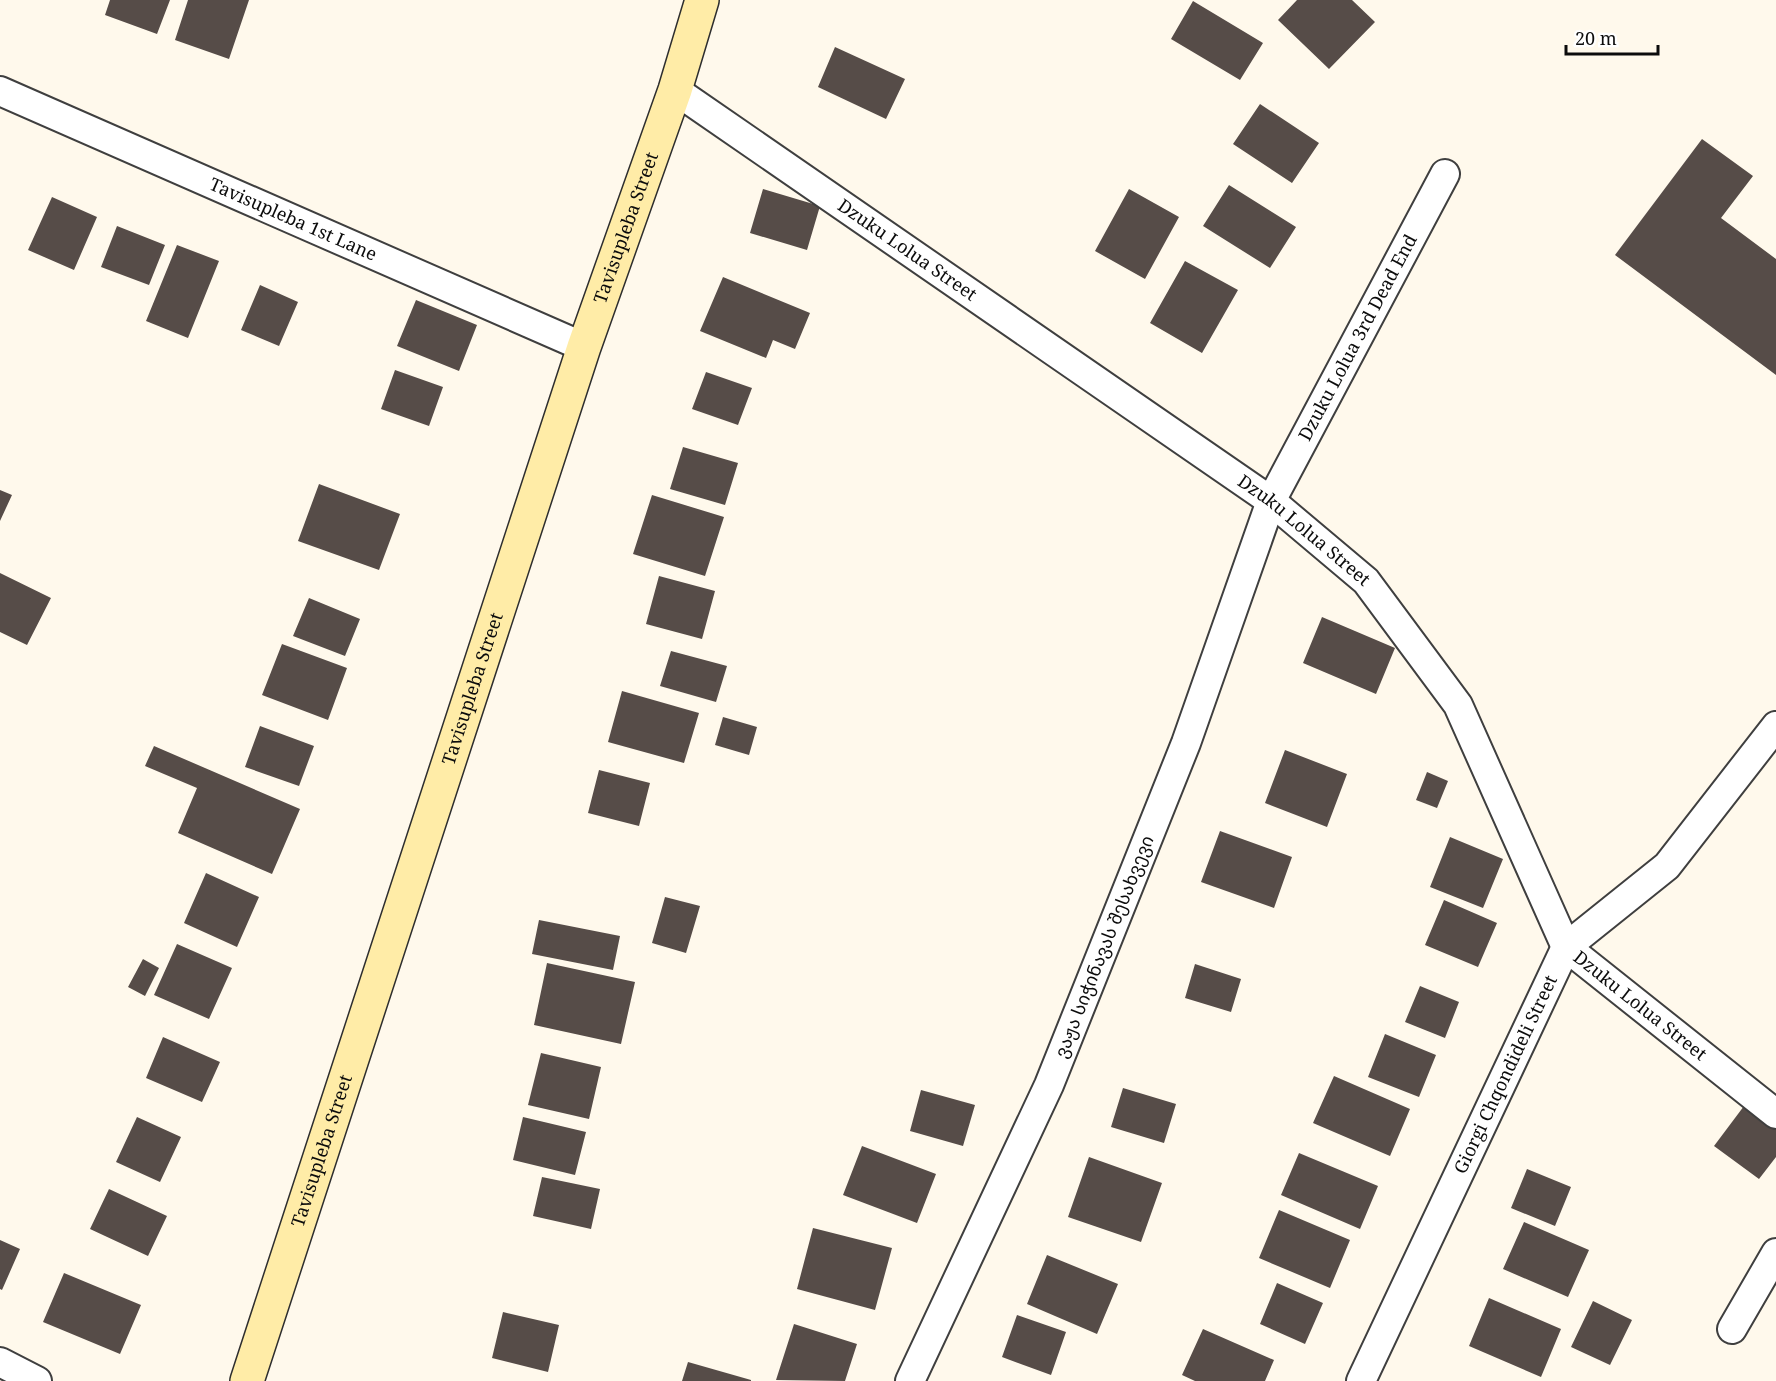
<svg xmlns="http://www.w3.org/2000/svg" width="1776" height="1381" font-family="'Noto Serif','Noto Sans Georgian',serif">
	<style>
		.building { fill: #564c48 }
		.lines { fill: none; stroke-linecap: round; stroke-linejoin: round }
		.minor-casing { stroke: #3f3f3f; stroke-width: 32 }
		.secondary-casing { stroke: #2e2e2e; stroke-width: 36 }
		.minor { stroke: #fff; stroke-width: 28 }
		.secondary { stroke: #ffeca7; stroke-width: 33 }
		.labels { text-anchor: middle; stroke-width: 6; stroke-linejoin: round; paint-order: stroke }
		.street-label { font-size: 18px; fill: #0c0c0c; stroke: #fff }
	</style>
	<rect width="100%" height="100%" fill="#fff9ec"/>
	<path class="building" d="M110 0H170L157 34 105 15Z
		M188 0H249L229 59 175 40Z
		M1297 0H1352L1375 22 1329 69 1278 20Z
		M1193 1 1263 43 1240 80 1171 39Z
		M835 47 905 79 886 119 818 87Z
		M1260 104 1319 143 1292 183 1233 144Z
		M1702 139 1753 176 1721 218 1776 259V375L1615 255Z
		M1229 185 1296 227 1270 268 1203 226Z
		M763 189 820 206 807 250 750 233Z
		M1129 189 1179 217 1145 279 1095 251Z
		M52 197 97 217 74 270 28 250Z
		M117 226 165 245 149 285 101 267Z
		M177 245 219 261 188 338 146 321Z
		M1185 261 1238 290 1202 353 1150 323Z
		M723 277 810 313 795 349 773 340 766 358 700 331Z
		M260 285 298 302 279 346 241 330Z
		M416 300 477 325 459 371 397 346Z
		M395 370 443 387 429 426 381 409Z
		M706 372 752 388 738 425 692 409Z
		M683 447 738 463 725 505 670 489Z
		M319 484 400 514 379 570 298 541Z
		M0 490 12 495 0 521Z
		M652 495 724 517 705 576 633 554Z
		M0 573 51 598 27 645 0 632Z
		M659 576 715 591 702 639 646 624Z
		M309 598 360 619 345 656 293 636Z
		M1322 617 1395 648 1376 694 1303 663Z
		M282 644 347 668 328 720 262 695Z
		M671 651 727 666 716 702 660 686Z
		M622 691 699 713 684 763 608 742Z
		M723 717 757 727 749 755 715 745Z
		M260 726 314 746 299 786 245 767Z
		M154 746 300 809 272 874 178 833 197 788 145 766Z
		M1285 750 1347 774 1327 827 1265 803Z
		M599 770 650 783 639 826 588 813Z
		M1427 772 1448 781 1437 808 1416 800Z
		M1220 831 1292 857 1274 908 1201 882Z
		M1450 837 1503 859 1483 908 1430 887Z
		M206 873 259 897 237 947 184 923Z
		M665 897 700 906 686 953 652 943Z
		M1444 900 1497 923 1478 967 1425 945Z
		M539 920 620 936 613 970 532 954Z
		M177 944 232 968 209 1019 154 995Z
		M143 959 159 968 145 996 128 987Z
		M547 963 635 982 621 1044 534 1025Z
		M1195 964 1241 979 1231 1012 1185 998Z
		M1420 986 1459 1002 1445 1038 1405 1022Z
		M1385 1034 1436 1055 1419 1097 1368 1077Z
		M163 1037 220 1062 202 1102 146 1078Z
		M541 1053 601 1067 589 1119 528 1105Z
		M1334 1076 1410 1109 1390 1156 1313 1123Z
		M1123 1088 1176 1104 1164 1143 1111 1127Z
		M921 1090 975 1105 963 1146 910 1131Z
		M1747 1102 1776 1124V1157L1759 1179 1714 1146Z
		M137 1117 181 1137 160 1182 116 1162Z
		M523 1117 586 1132 575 1175 513 1160Z
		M862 1146 936 1174 917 1223 843 1195Z
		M1299 1153 1378 1186 1360 1229 1281 1195Z
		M1089 1157 1162 1183 1141 1242 1068 1217Z
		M1527 1169 1571 1187 1555 1226 1511 1208Z
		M542 1177 600 1189 591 1229 533 1216Z
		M109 1189 167 1216 148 1256 90 1229Z
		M1279 1210 1350 1240 1330 1288 1259 1258Z
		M1524 1222 1589 1250 1568 1297 1503 1269Z
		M813 1228 892 1248 875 1310 797 1289Z
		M0 1240 20 1249 2 1290 0 1289Z
		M1047 1255 1118 1284 1097 1334 1027 1304Z
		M64 1273 141 1305 120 1354 43 1322Z
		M1277 1283 1323 1303 1305 1344 1260 1324Z
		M1489 1298 1561 1329 1541 1377 1469 1346Z
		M1593 1301 1632 1320 1610 1365 1571 1347Z
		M503 1312 559 1325 548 1372 492 1358Z
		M1017 1315 1066 1332 1051 1375 1002 1357Z
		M794 1324 857 1344 845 1381 776 1380Z
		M1203 1329 1274 1360 1265 1381H1195L1182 1375Z
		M688 1362 751 1380V1381H682Z"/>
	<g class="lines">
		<defs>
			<g id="minor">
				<path id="s1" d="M675 90 1271 501 1366 581 1458 705 1566 947 1776 1114"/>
				<path id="s2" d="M0 91 584 347"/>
				<path d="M1732 1329 1776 1253"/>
				<path d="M0 1362 37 1381"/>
				<path id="s3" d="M910 1381 1049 1085 1186 743 1271 501 1445 174"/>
				<path id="s4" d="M1361 1381 1566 947 1667 866 1776 726"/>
			</g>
			<g id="secondary">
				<path id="s5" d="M247 1381 584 347 675 90 702 0"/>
			</g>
		</defs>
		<use href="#minor" class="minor-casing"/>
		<use href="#secondary" class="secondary-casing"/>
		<use href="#minor" class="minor"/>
		<use href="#secondary" class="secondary"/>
	</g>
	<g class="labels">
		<g class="street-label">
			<text dy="6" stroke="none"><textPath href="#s2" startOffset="320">Tavisupleba 1st Lane</textPath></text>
			<text dy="6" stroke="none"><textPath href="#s5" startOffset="1214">Tavisupleba Street</textPath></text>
			<text dy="6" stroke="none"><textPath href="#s1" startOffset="282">Dzuku Lolua Street</textPath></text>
			<text dy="6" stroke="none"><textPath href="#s3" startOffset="1137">Dzuku Lolua 3rd Dead End</textPath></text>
			<text dy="6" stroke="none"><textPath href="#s1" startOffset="768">Dzuku Lolua Street</textPath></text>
			<text dy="6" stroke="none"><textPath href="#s5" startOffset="728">Tavisupleba Street</textPath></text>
			<text dy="6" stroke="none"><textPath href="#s3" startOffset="476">ვაჟა სიჭინავას შესახვევი</textPath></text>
			<text dy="6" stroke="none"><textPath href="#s1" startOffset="1362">Dzuku Lolua Street</textPath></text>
			<text dy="6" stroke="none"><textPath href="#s4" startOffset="339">Giorgi Chqondideli Street</textPath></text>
			<text dy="6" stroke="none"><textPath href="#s5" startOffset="242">Tavisupleba Street</textPath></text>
		</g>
	</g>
	<path d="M1566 45v9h92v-9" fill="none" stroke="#0c0c0c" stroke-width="3"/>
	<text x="1575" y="45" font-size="18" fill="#0c0c0c" stroke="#ffffff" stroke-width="4.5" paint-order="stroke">20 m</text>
</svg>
